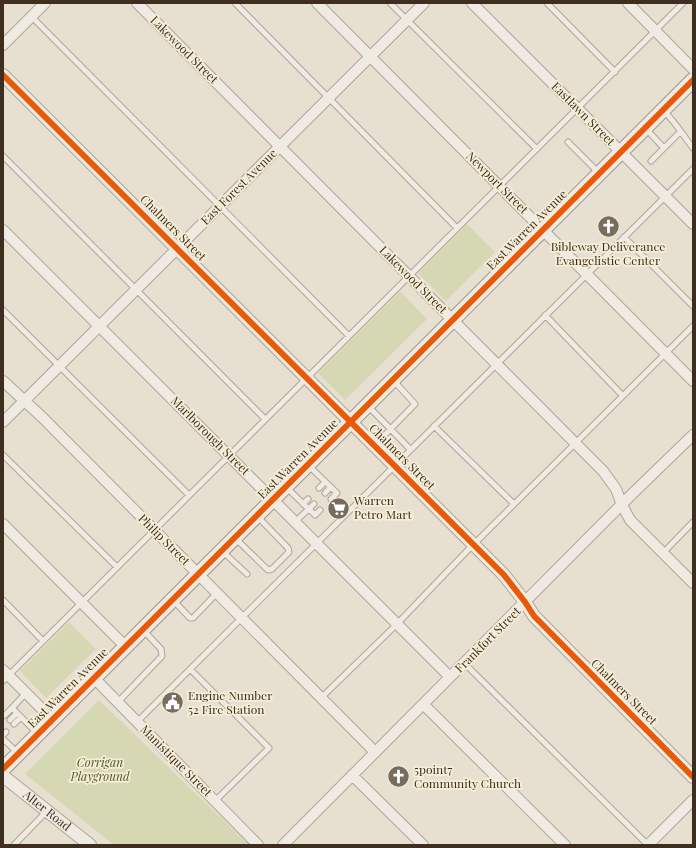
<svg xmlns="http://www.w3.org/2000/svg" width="696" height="848" font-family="'Playfair Display',serif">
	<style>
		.green { fill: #d6d7b3 }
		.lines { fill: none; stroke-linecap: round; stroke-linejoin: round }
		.service-casing { stroke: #ada599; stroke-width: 7 }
		.minor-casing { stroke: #ada599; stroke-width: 12 }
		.tertiary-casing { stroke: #ada599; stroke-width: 14 }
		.secondary-casing { stroke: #9c958a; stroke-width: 16 }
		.service { stroke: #efebe3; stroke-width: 5 }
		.minor { stroke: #efebe3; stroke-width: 10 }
		.tertiary { stroke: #efebe3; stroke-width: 12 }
		.secondary { stroke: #efebe3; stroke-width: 14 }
		.cycleway-casing { stroke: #f7eed8; stroke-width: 8 }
		.cycleway { stroke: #e8590c; stroke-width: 6 }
		.labels { text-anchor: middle; stroke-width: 3.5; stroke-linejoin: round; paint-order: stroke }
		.street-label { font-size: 12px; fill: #3d2e20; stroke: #f7eed8 }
		.poi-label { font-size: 12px; fill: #3d2e20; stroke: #f7eed8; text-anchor: start }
		.park-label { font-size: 12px; font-style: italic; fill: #4d5a26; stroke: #f7eed8 }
	</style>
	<rect width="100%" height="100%" fill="#e7e0d1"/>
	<path class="green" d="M467 224 495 252 446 301 418 273Z
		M400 291 427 319 345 400 318 373Z
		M69 622 96 649 46 698 20 671Z
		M99 700 249 845H114L25 774Z"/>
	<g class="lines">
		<defs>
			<path id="service" d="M235 3 457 228
				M390 3 537 149
				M547 3 615 72
				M32 17 349 336
				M664 111C675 122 683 135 693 148
				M646 129 664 148
				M568 142 599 173
				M3 156 265 419
				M651 161 680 132
				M624 237 693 306
				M3 310 189 495
				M545 315 623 396
				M368 406 410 449
				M434 426 514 504
				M375 445 415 404 394 381
				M3 455 117 567
				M308 465 337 493 331 499
				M286 487 315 515 320 510
				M319 488 325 482
				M325 493 331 487
				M303 504 308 499
				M295 522 314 504
				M235 538 268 570 272 569 289 552 288 548 257 516
				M222 551 247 574
				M663 553 693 522
				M3 600 43 641
				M174 601 190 618H193L217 593
				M464 663 648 845
				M190 669 269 748 215 801
				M3 681 683 3
				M321 698 397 624 466 552 693 326
				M118 702 162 656 161 649 143 630
				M12 708 26 693
				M5 715 12 708 37 733
				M10 720 17 713
				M137 722 693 169
				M14 724 21 717
				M3 735 6 732
				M3 739 17 752
				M14 845 47 811"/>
			<path id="minor" d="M137 3 603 471 616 489 622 505 630 520 693 583
				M317 3 693 381
				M472 3 693 224
				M628 3 693 69
				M3 45 45 3
				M3 230 450 677
				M3 381 42 417 375 752
				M3 422 424 3
				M3 524 125 646
				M3 670 52 719
				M94 678 258 845
				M423 704 565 845
				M352 775 423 845
				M283 845 631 495 693 435
				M648 845 693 800"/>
			<g id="tertiary">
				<path d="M3 75 504 575 525 602 534 616 693 777"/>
				<path id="s1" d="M3 776 90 845"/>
			</g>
			<path id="secondary" d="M3 769 693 80"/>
		</defs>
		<use href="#service" class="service-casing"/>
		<use href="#minor" class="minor-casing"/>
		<use href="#tertiary" class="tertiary-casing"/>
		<use href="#secondary" class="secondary-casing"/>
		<use href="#service" class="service"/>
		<use href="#minor" class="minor"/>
		<use href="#tertiary" class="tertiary"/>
		<use href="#secondary" class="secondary"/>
		<defs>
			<path id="cycleway" d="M3 75 504 575 525 602 534 616 693 777
				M3 769 693 80"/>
		</defs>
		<use href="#cycleway" class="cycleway-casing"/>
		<use href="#cycleway" class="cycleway"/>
	</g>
	<defs>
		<symbol id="church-disc" viewBox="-11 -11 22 22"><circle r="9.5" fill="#786c5e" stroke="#f7eed8"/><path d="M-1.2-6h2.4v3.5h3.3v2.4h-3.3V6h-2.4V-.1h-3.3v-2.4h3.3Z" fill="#fff"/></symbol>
		<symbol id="supermarket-disc" viewBox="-11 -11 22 22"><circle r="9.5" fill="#786c5e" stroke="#f7eed8"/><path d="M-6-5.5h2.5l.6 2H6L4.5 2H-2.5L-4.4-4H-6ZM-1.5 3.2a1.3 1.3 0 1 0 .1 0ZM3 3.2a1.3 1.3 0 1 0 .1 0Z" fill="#fff"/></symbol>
		<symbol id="civic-disc" viewBox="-11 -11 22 22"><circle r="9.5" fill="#786c5e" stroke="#f7eed8"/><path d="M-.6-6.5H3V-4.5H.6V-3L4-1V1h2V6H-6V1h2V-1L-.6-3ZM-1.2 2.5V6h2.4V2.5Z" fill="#fff"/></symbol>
	</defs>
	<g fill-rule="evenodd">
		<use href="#church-disc" x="596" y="214" width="25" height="25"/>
		<use href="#supermarket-disc" x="326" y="496" width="25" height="25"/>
		<use href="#civic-disc" x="160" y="690" width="25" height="25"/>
		<use href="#church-disc" x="386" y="764" width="25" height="25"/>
	</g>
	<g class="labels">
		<g class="street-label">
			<text transform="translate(184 50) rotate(45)" y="4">Lakewood Street</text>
			<text transform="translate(583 114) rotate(45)" y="4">Eastlawn Street</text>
			<text transform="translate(497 183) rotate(45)" y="4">Newport Street</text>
			<text transform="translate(239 187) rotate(-45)" y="4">East Forest Avenue</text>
			<text transform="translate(173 228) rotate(45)" y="4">Chalmers Street</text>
			<text transform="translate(527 230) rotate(-45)" y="4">East Warren Avenue</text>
			<text transform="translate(413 280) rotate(45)" y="4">Lakewood Street</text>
			<text transform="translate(210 436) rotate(45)" y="4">Marlborough Street</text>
			<text transform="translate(402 457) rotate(45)" y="4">Chalmers Street</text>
			<text transform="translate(298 459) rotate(-45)" y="4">East Warren Avenue</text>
			<text transform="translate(164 540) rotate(45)" y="4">Philip Street</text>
			<text transform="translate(488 640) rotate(-45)" y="4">Frankfort Street</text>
			<text transform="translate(68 688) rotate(-45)" y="4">East Warren Avenue</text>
			<text transform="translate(624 692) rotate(45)" y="4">Chalmers Street</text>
			<text transform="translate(176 761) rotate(45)" y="4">Manistique Street</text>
			<text dy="4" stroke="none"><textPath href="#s1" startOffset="56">Alter Road</textPath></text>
		</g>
		<g class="poi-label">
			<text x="608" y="251" text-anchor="middle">Bibleway Deliverance<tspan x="608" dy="14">Evangelistic Center</tspan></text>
			<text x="354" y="505">Warren<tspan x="354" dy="14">Petro Mart</tspan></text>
			<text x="188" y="700">Engine Number<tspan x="188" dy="14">52 Fire Station</tspan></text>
			<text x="414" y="774">5point7<tspan x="414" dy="14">Community Church</tspan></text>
		</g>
		<g class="park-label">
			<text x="100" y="767">Corrigan<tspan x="100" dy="14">Playground</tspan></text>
		</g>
	</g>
	<rect width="696" height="848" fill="none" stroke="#3d2e20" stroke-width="8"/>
</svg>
